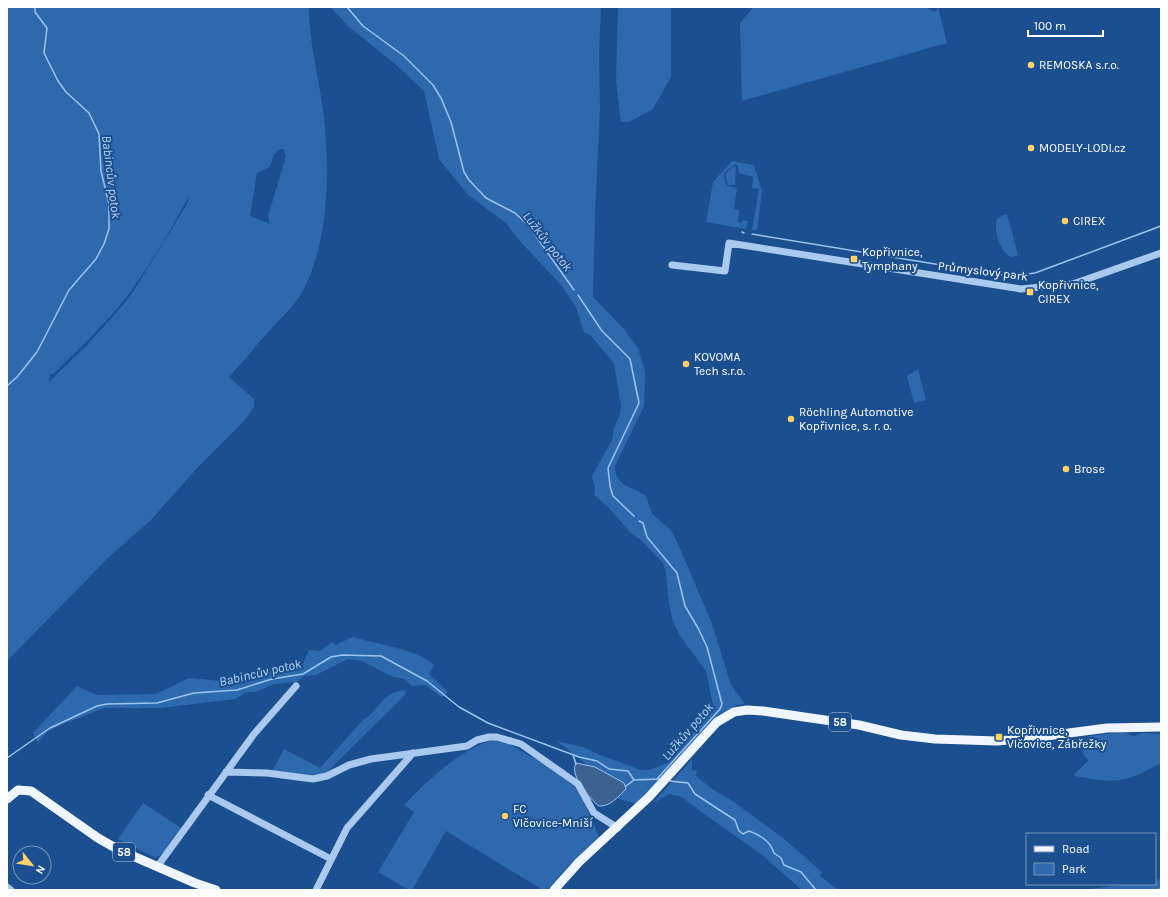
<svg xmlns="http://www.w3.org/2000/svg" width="1168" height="897" font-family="Karla,sans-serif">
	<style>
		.green { fill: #2e69ad; fill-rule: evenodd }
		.water { fill: #3c6290; stroke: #9cc4f0 }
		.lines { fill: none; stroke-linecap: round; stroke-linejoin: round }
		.stream { stroke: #9cc4f0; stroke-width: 1.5 }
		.minor { stroke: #a9c9ee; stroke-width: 7 }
		.major { stroke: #f0f6ff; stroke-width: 9 }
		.poi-dot { fill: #ffd166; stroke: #1b4f8f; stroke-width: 1.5 }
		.labels { text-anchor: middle; stroke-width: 4; stroke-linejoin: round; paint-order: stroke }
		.shield { fill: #1b4f8f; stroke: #bbcadd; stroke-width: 1 }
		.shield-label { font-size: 11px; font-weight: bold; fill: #fff }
		.poi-label { font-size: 12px; fill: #fff; stroke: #1b4f8f; text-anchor: start }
		.street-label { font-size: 12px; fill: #fff; stroke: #1b4f8f }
		.water-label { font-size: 13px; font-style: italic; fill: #b5d3f5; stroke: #1b4f8f }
	</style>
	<rect width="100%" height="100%" fill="#1b4f8f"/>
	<path class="green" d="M7 7H309C309 45 320 81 324 118 330 172 329 250 299 297 291 309 281 318 271 329 257 344 244 361 229 377L254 399V407L245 420 198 467 150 521 110 556 7 661ZM280 149H283L286 156 268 216 270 224 250 216 257 173 270 167 274 154ZM189 196 187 204 133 292 122 306 88 344 49 382 50 374H53C76 352 100 329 121 304 147 271 169 233 189 196Z
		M330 7H601L599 54 600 108 595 214 593 297 623 328 638 348 645 372 644 406 615 466C615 487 633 486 646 496L652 514 671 530 678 544 711 621 731 685 745 704 737 705 719 714 637 804 617 798 626 789 624 784 586 764 557 741 583 747 600 755 641 770H649L667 763 707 716 713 705 706 671 680 636 673 621 669 604 666 573 663 563 642 541 631 533 607 506 594 495 595 488 592 476 612 440 614 428 620 414 621 406 614 363 590 335 584 332 576 307 561 285 518 239 506 223 468 195 439 159 424 91 394 63 349 27Z
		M618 7H671V77L653 109 629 122H621L616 81Z
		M754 7H926L934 12 936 11 938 7 947 43 742 101 740 23Z
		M732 161 754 165 762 191 757 230H752L759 189 752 188 753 177 739 173 738 166 735 164 724 173V177L727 186 737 188 734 209 739 210 738 222 742 223V220L748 221 746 229 706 222 713 182Z
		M736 166 735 185H728L725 174 732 167Z
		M1005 214 1007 215 1018 255 1013 257C1001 256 993 230 997 219Z
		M918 369 926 400 914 403 907 376Z
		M353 637C375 644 418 649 434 665L429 674 448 692 442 697 425 685 412 686 405 679 393 677 362 661 348 659 316 675 304 676 297 682 274 684 256 692H246L235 699 160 708H104L61 725 47 732 38 743 33 733 77 686 97 695 156 694 189 678 232 682 256 674 294 668 303 664 309 650 320 651 332 642 335 645Z
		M405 690 406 694 403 697 326 773 318 776 272 772 284 749 320 768 363 720C381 709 381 692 405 690Z
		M1122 732 1134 736 1143 733 1161 734V763C1125 783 1115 784 1075 776L1074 774 1089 760C1079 754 1082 743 1089 736Z
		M500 739 548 766 577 785 599 837 569 865 547 890H543L446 831 412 890H409L378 872 414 812 404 805C427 781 466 743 500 739Z
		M692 759V770L697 771 696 776 712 789 734 802 783 838 822 872 820 876 838 890H802L761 854 704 814 682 797 669 794 653 803Z
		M143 803 181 828 164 852 156 858 118 839Z
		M1161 879V890H1082L1127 884H1155V880Z"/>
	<path class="water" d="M576 763 595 767 624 783 626 789C619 796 610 807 599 806 590 799 569 775 576 763Z"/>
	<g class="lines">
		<path class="stream" d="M347 7 363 26 404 56 433 85 441 98 451 122 464 172 469 180 486 198 515 213 528 225 574 290
			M742 232 744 233
			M752 234 1002 275
			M1011 276 1035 273 1161 226
			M578 295 602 331 630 359 639 403 608 468 610 486 613 496 634 516
			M7 386 17 377 37 352 69 290 96 259 104 244 109 229V204L101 171 99 134 89 113 66 92 58 81 44 53 47 28 35 12V7
			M639 521 643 523 647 537 677 573 685 606 698 628 707 647 722 704 720 709 657 779
			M573 755 576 764
			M7 758 50 728 97 706 107 704 157 703 194 693 237 690 272 679 303 674 331 657 342 655 381 656 427 681 459 707 488 723 579 757 597 761 609 769 628 771 634 780 660 779
			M670 781 688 783 695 794 735 820 739 831 743 834 749 831C760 835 771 842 774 853L781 858 784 865 801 872 816 890
			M626 786 634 780
			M1155 890 1161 889"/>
		<path class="minor" d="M672 265 725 271 729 243 1021 289 1073 284 1161 253
			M226 772 267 773 313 779 327 776 349 765 371 759 467 746 477 740 489 737H497L521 744 578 784 594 813 618 828
			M208 795 331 859
			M157 867 254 734 296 686
			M7 887 11 890
			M316 890 347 828 413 753"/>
		<path class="major" d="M7 799 18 790 31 791 98 838 119 850 195 883 216 890
			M554 890 579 862 649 797 717 722 734 712 747 710 763 711 859 725 901 735 935 739 997 741 1031 738 1107 728 1161 727"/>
	</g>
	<g class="poi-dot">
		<circle cx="1031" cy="65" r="4"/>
		<circle cx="1031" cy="148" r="4"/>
		<circle cx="1065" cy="221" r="4"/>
		<rect x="850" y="255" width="8" height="8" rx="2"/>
		<rect x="1026" y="288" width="8" height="8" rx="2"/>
		<circle cx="686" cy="364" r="4"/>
		<circle cx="791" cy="419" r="4"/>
		<circle cx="1066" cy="469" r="4"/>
		<rect x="995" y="733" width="8" height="8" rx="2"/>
		<circle cx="505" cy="816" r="4"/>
	</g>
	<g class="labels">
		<g class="shield">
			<rect x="829" y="713" width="22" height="18" rx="3"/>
			<rect x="113" y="843" width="22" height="18" rx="3"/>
		</g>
		<g class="shield-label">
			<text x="840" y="726">58</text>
			<text x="124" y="856">58</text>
		</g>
		<g class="poi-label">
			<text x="1039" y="69">REMOSKA s.r.o.</text>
			<text x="1039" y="152">MODELY-LODI.cz</text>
			<text x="1073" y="225">CIREX</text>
			<text x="862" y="256">Kopřivnice,<tspan x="862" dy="14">Tymphany</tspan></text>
			<text x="1038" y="289">Kopřivnice,<tspan x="1038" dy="14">CIREX</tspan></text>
			<text x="694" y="361">KOVOMA<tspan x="694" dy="14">Tech s.r.o.</tspan></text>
			<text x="799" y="416">Röchling Automotive<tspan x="799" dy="14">Kopřivnice, s. r. o.</tspan></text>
			<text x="1074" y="473">Brose</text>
			<text x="1007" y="734">Kopřivnice,<tspan x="1007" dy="14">Vlčovice, Zábřežky</tspan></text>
			<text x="513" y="813">FC<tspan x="513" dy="14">Vlčovice-Mniší</tspan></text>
		</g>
		<g class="street-label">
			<text transform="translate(983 271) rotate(7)" y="4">Průmyslový park</text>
		</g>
		<g class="water-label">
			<text transform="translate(112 177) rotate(83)" y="5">Babincův potok</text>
			<text transform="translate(548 241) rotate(52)" y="5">Lužkův potok</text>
			<text transform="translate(260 672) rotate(-13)" y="5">Babincův potok</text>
			<text transform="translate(687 731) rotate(-49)" y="5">Lužkův potok</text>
		</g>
	</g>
	<rect width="1168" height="897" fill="none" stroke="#ffffff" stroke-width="16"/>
	<rect x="1026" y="833" width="130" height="52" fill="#1b4f8f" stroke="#7695bc"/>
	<rect x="1034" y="846" width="20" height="6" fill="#f0f6ff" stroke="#7695bc"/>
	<text x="1062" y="853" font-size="12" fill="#ffffff">Road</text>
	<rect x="1034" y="863" width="20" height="12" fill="#2e69ad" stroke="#7695bc"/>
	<text x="1062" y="873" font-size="12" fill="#ffffff">Park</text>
	<g transform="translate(32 865) rotate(120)"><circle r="19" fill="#1b4f8f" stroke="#7695bc"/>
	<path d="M0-3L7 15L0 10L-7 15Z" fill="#ffd166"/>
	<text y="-6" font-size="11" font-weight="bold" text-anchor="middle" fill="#ffffff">N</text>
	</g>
	<path d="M1028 30v6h75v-6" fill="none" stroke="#ffffff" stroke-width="2"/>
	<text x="1034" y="30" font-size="12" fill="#ffffff" stroke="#1b4f8f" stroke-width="3" paint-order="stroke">100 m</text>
</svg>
